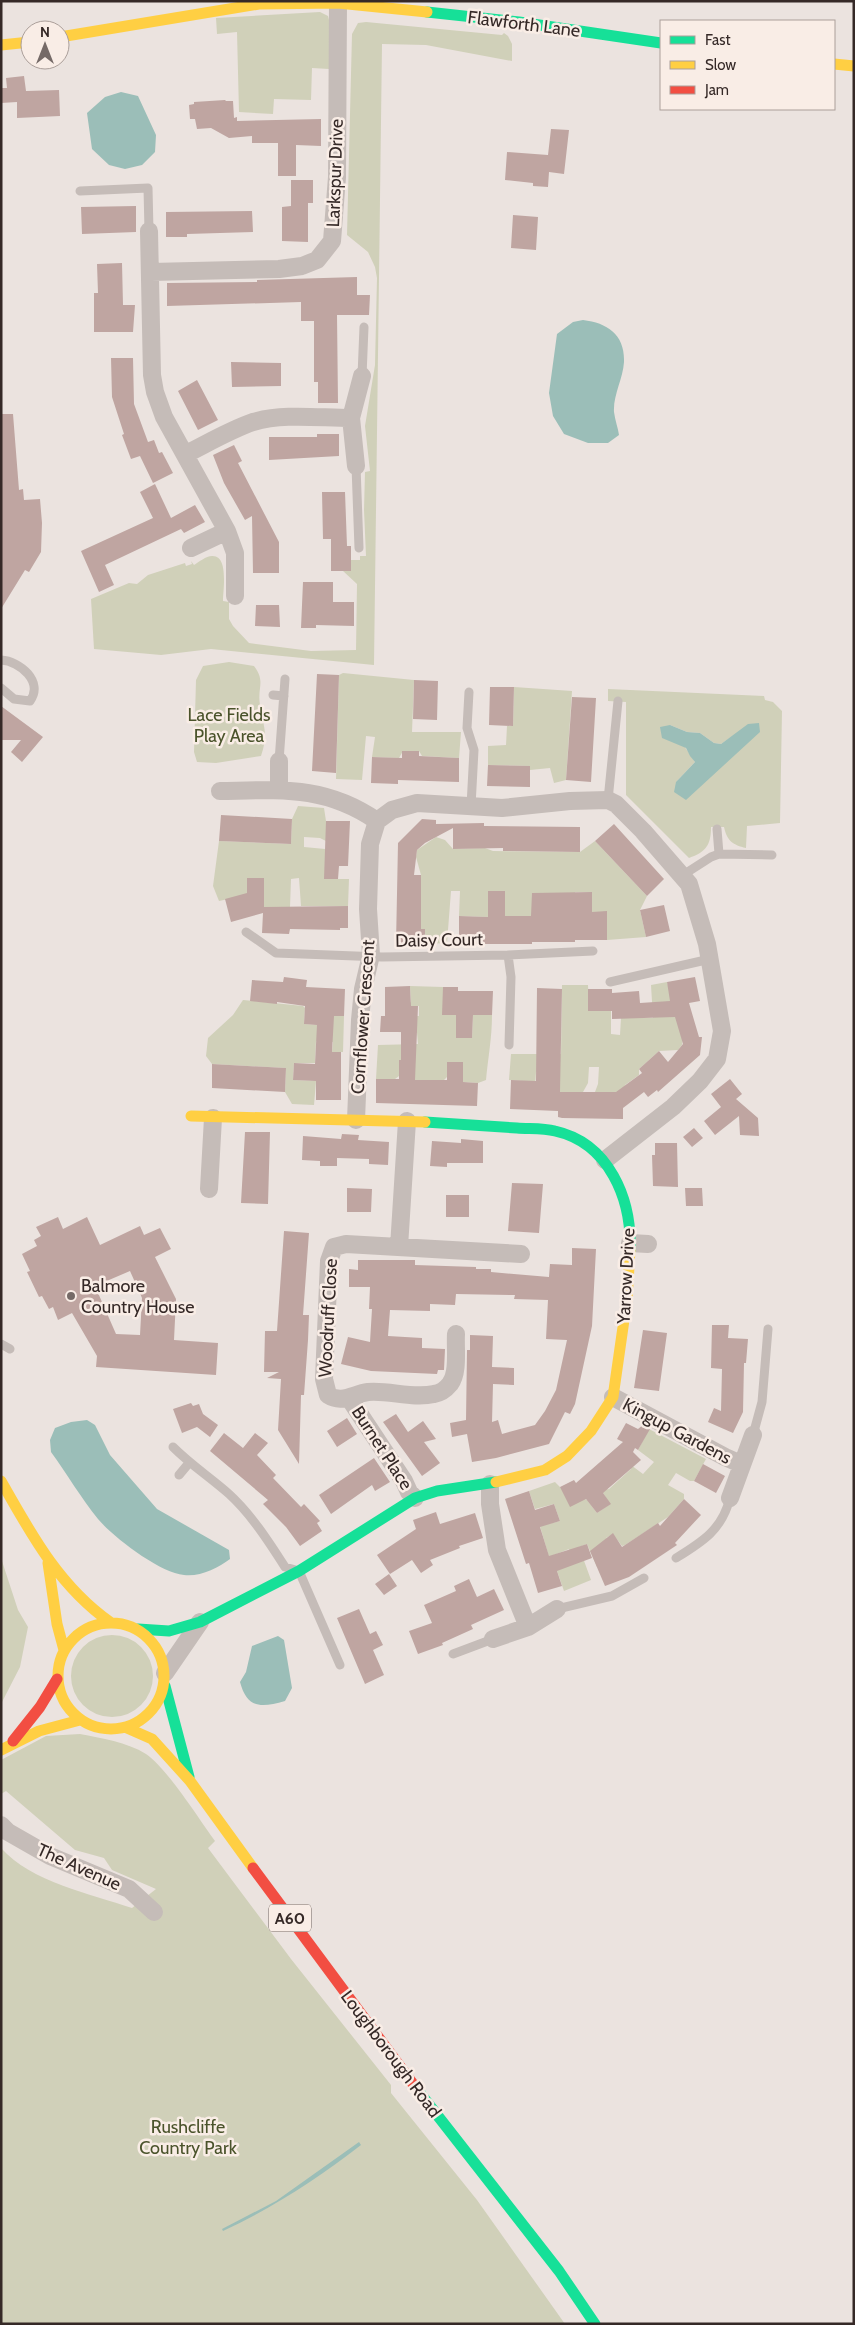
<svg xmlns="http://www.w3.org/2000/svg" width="855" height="2325" font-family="Cabin,sans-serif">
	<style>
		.green { fill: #d0d0b9; fill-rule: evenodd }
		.water { fill: #9bbeb8 }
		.building { fill: #bfa5a1; fill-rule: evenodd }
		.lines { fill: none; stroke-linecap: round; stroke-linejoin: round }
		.lane { stroke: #c5bcb8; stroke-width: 9 }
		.street { stroke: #c5bcb8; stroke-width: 18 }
		.fast { stroke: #16e098; stroke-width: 11 }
		.slow { stroke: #ffcf43; stroke-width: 11 }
		.jam { stroke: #f24e42; stroke-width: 11 }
		.poi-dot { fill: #756a67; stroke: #f9ede6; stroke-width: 2 }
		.labels { text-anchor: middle; stroke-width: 5; stroke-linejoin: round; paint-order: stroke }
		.shield { fill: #f9ede6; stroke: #706460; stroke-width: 1 }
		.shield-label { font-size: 16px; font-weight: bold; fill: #352927 }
		.street-label { font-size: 18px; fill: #352927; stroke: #f9ede6 }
		.park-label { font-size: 18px; fill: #4a532b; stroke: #f9ede6 }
		.poi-label { font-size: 18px; fill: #352927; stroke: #f9ede6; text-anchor: start }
	</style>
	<rect width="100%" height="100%" fill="#ebe3df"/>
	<path class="green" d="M320 12 328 16 330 24 329 69 312 68 311 100 274 99 273 114 239 112 237 32 217 34 216 18Z
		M366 22 502 35 504 33 508 36 512 44V61L426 45 382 44 374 665 211 649 161 655 94 649 91 599 129 583 137 584 148 575 185 563 186 566 192 564 191 561 194 565C199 562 206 556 212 556 229 555 223 590 223 601L229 602V619L233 626 249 643 311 651 356 650 357 584 343 571 351 560H360V556H366L364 510 365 472 370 471 365 426 375 365 377 278 375 267 368 252 347 235 352 34 358 23Z
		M229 662 254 666C266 682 257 687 260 705 263 727 269 732 261 756L216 763 197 762 194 752 196 680 203 666Z
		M343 673 414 680 412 732H461L459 758 422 756 419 751H403L399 758 372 757 375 737 366 736 362 780 336 779 339 675Z
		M514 687 572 691 566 780 554 783 550 768 530 770V766L488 765V746L506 745 507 726H513Z
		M608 689 764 696 765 700 773 702 782 711 780 823 747 826 746 848C733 845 727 841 724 827H711C711 845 706 852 689 858L626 795V702L608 701ZM670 725 687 732 700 733 714 743 721 744 734 735 676 782 695 762Z
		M298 806 324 808 326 821V841L320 838 304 837V847L325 849V879H349L348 906H301L299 878 291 879 290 907H263L264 878H247V895L219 901 213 886 219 841 291 844 292 819Z
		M436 837 445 840 453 849 485 848 493 851 580 852 595 841 647 896 640 910 646 937 607 940V912H592V892H575V908L549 893H532V916H504L505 891H488V917L459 916 460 891H451L447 943 425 944V929H413V918L421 910V875L416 857 417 850Z
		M667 982 683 1037 682 1045 678 1050 659 1051 639 1069V1075L625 1085 623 1092H595L598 1084 599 1067H589L588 1083 583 1092H558L560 1072H536L535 1087 524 1081 509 1080 511 1054H561L562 985H588L589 1011H611V1034L620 1035 621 1018 641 1014 645 1018H653L651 985Z
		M410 986 443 987V1015H457L456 1038H472L473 1015H492C492 1038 488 1058 486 1080L478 1083 462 1082 463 1062H448L447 1077 444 1080H414L415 1060H399V1076L395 1079H376L378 1045 418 1044 417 1033 397 1032 403 1016H419V1006H403L411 1002Z
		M243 1000 303 1006 305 1008 304 1024 321 1025 331 1016H344L343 1052H332L333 1042 316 1041 315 1063H294L293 1080 316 1081 314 1105 292 1104 285 1092 286 1068 212 1064 206 1056 208 1038 233 1015Z
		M649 1429 706 1459 694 1481H690L676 1473 668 1485 684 1494V1499L668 1517 625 1545 622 1546 613 1534 606 1538 617 1558 597 1567 587 1544 579 1547 591 1580 564 1591 556 1568 574 1564 569 1549 549 1557 540 1526 560 1521 554 1504 535 1509 529 1491 555 1482 560 1487 587 1500 597 1513 610 1504 601 1490 609 1489 631 1469V1465L643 1474 654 1462 638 1450Z
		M1 1558 18 1610 28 1627 20 1667 1 1704Z
		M71 1676a41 41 0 1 1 82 0a41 41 0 1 1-82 0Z
		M80 1734C101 1738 127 1742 146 1754 166 1767 199 1819 215 1841L208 1848 291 1959 391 2085V2093L477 2200 565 2324H1V1848C31 1882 91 1894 132 1908L156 1889 112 1870 104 1858 75 1850 6 1791 1 1794V1760L46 1736Z"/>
	<path class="water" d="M121 92 138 96 156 135 155 152 142 165 125 169 109 165 92 149 87 113 105 97Z
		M583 320C608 323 625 335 624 362 623 379 613 395 614 412 615 420 618 428 619 435L608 443H588L564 434 553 416 549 393 557 334 573 322Z
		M759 723 760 732 686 800 674 792 676 782 695 762 690 756 686 748 662 738 660 727 670 725 687 732 700 733 714 743 721 744 748 724Z
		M87 1420 95 1425 110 1455 157 1509 229 1550 230 1559C218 1568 200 1577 184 1575 160 1573 113 1537 98 1519 81 1498 67 1474 51 1452L50 1440 55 1428 71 1422Z
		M278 1636 284 1640 292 1688 285 1701C260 1708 247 1708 240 1682L246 1672 252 1646Z
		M359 2142 361 2145C318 2178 273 2208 223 2231L222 2229 276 2201Z"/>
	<path class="building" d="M24 76 26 91 59 90 60 116 17 118V102L1 103V88H7L6 78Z
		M225 100 226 101H233L234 118 237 117V121L321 119V146L296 145V176H278V143H252V136L229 138 211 128 197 129 195 119H190L189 105 194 104V102Z
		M551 129 569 130 564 174 549 172 548 187 533 186V183L505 180 507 152 548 155Z
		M291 180H313V203H308V242L282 241V207L291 206Z
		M136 206V232L82 234 81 207Z
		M252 211 253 232 187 234V237H166V212Z
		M513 215 538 217 536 250 511 248Z
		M122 263 123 305H135L133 332H94V293H98L97 264Z
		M357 277V295H370L369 315H337L338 403H318V382H314V321H301V302L167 306V283L257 282V280Z
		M111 358H133L134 404 148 442 154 440 159 453 162 452 173 473 153 483 140 456 131 459 122 435 124 434 112 397Z
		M231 362 281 363V386L232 387Z
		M197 380 218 420 198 430 178 391Z
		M1 414H13L19 490 23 489 24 500 40 499 42 523 41 552 29 572 25 570 1 609Z
		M317 434H339V456L269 460V437H317Z
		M234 445 242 461 238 463 279 542V573H253L252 516 245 520 224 483 213 455Z
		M155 484 171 518 195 505 205 522 184 533 181 529 105 565 114 585 99 592 81 551 153 518 140 492Z
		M322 492H345L347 546H351V571H331V539H323Z
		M303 582H333V602H354V626L316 625V628H301Z
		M256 605H279L280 627 255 626Z
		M317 674 339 675 336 773 312 771Z
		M414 680 438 681 437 720 413 719Z
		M490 687H514L513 726 489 725Z
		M572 697 596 698 591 782 566 780Z
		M1 706 43 737 22 762 11 752 21 740H1Z
		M402 751H419V756L459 758V782L398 780V784L371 783 372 757 402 758Z
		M488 765 530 766V787L487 786Z
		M221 815 292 819 291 844 219 841Z
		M422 819 436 820V824L484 823V826L580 827V852L503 851V848L453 849V828L425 843 417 850 414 875H421V929H425V944H396L398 843Z
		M326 821H350L348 866H339L338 879H324Z
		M614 824 664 879 647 896 595 841Z
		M247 878H264V907L348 906V928H340V930L290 929 289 934 262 933 263 913 231 922 225 899 247 893Z
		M488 891H505V916H531L532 893 592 892V912L607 911V940H575V942H532V944H459V916L488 917Z
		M664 905 670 931 646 937 640 910Z
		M284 977 307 980 306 987 345 989 344 1016H334L332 1052H341V1100H316V1081L293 1080 294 1063 315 1064 317 1025 304 1024 305 1006 277 1002V1004L250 1001 252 980 283 982Z
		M695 977 700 1001 689 1003 699 1037H702L700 1055 658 1092 657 1090 648 1097 644 1092 623 1108V1119L562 1118 558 1117V1111L510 1109 511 1080 536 1081 537 988 562 989 560 1092H616L642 1073 639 1069 659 1051 668 1062 683 1044 675 1017 612 1019V1011H588V989H612V993L639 991 640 1003 670 1001 667 982Z
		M410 986 411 1006H418L415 1080H447V1062H463V1082L478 1083 477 1106 376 1103V1079H399V1060H401V1032H380L381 1016H385V987Z
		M443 987H458V991H493L492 1015H473L472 1038H456V1015H442Z
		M212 1064 286 1068 285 1092 212 1088Z
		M730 1079 742 1094 736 1099 758 1118 759 1136 740 1135 739 1116 715 1135 704 1121 721 1107 711 1094Z
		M694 1128 703 1138 692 1147 683 1137Z
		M245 1132H270L268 1204 241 1203Z
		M342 1134 359 1135 358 1140 389 1142 388 1165 369 1164V1159L337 1158V1166H320V1161L302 1160 303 1136 341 1139Z
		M461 1139 483 1141V1163H447V1167L430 1166 432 1141 461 1143Z
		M655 1143H677L678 1187 653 1186 652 1155H655Z
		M512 1183 543 1184 539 1233 508 1231Z
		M347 1188 372 1189 371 1212H347Z
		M685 1188H702L703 1206H686Z
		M446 1195H469V1217H446Z
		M58 1217 63 1229 87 1217 100 1245 140 1226 144 1235 160 1228 171 1249 155 1257 176 1299 174 1340 218 1343 216 1375 96 1367 97 1356 72 1313 58 1320 53 1307 49 1309 42 1296 39 1297 27 1272 30 1271 22 1254 37 1246 34 1240 41 1236 36 1227ZM130 1271 142 1298 140 1335 116 1334 95 1286Z
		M284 1231 309 1233 303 1315H309L308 1340 304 1395H301L299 1464 278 1430 281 1379 267 1378 279 1372H264L265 1331H277Z
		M572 1248 596 1249 592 1326 575 1404 570 1414 565 1412 549 1444 496 1458 472 1462 467 1434 452 1437 450 1423 466 1420 467 1350H470V1335L493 1336 492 1367 514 1368V1385L493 1384 492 1422 498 1420 502 1434 535 1425 545 1411 556 1390 567 1340 546 1339 548 1300 514 1299 515 1295 456 1294 455 1305 430 1304V1311L390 1310 388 1336 422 1338V1348L445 1349 444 1370H438L437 1374 371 1371 341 1364 348 1337 370 1342 372 1309H369L370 1287H349V1269L358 1270V1260H415V1265L476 1267V1269H491V1272L549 1277 550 1264 572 1265Z
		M712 1325H729L728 1338 748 1339 746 1363H744L743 1412 733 1433 708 1422 714 1408 721 1411 722 1369 711 1368Z
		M643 1330 667 1333 659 1391 634 1388Z
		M191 1403 193 1406 199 1404 203 1414 218 1425 210 1437 197 1427 182 1433 173 1409Z
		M396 1414 408 1432 423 1421 436 1439 424 1442 440 1463 422 1476 383 1422Z
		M347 1418 357 1434 337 1447 327 1431Z
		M626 1423 638 1429 643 1425 650 1429 638 1450 635 1448 633 1452 641 1460 603 1493 611 1504 597 1513 586 1499 570 1507 560 1487 574 1480 576 1483 623 1442 617 1439Z
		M224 1433 243 1448 255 1433 268 1443 257 1455 276 1475 273 1478 301 1507 304 1504 320 1521 317 1523 322 1531 300 1546 286 1527 263 1504 268 1500 210 1451Z
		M374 1458 390 1482 375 1491 372 1485 331 1514 319 1495Z
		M703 1464 725 1476 716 1493 694 1481Z
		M529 1491 535 1510 554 1504 560 1521 540 1527 549 1556 587 1544 592 1558 557 1571 562 1586 538 1593 529 1563 526 1564 505 1499Z
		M684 1499 701 1515 675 1543 677 1545 629 1577 605 1586 590 1551 613 1533 622 1547 658 1523 660 1526Z
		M436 1512 440 1524 475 1513 483 1538 459 1546 460 1548 430 1560 433 1565 421 1573 412 1560 390 1574 377 1555 416 1529 413 1520Z
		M389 1574 397 1586 384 1595 375 1584Z
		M469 1579 477 1597 494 1589 504 1610 471 1625 473 1629 442 1643 443 1645 418 1654 409 1631 432 1623 424 1605 456 1591 454 1586Z
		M359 1609 370 1634 376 1631 383 1645 373 1650 384 1675 365 1684 337 1618Z"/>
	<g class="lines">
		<path class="lane" d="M80 191 148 188 149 231
			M362 376 364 327
			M356 466 359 548
			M1 660C20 661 44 682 30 701L14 699 1 688
			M469 692 467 728 474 750 471 806
			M273 695 284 696
			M279 761 285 679
			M608 800 618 701
			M717 829 719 854
			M683 875 711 857 719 854 772 855
			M246 932 276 953 382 957 508 955 511 977 509 1045
			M508 955 593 951
			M610 982 710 959
			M1 1344 10 1349
			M753 1435 762 1402 768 1329
			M173 1447C191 1465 211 1478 229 1494 251 1514 269 1542 285 1567L299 1571 340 1665
			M179 1475 189 1463
			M676 1558C702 1542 722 1530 730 1498
			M557 1609 612 1596 644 1578
			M453 1654 493 1639"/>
		<path class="street" d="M149 231 152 375 155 392 164 417 227 531 235 553V596
			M151 272 279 269 302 266 317 260 332 241 337 177 338 3
			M186 454C208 443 230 430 253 422 284 413 319 418 351 418
			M356 466 351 418 362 376
			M191 548 227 531
			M279 761V790
			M220 791C280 790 325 785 377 821
			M356 1120 360 1020 363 989 371 955 368 909 370 844 377 821 392 810 417 803 502 808 570 801 608 800 616 804 643 831 689 884 707 944 722 1031 717 1059 700 1081 673 1107 605 1160
			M209 1189 213 1118
			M630 1243 648 1244
			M399 1247 407 1121
			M456 1334C455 1348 459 1372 450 1384 446 1389 441 1393 434 1394 413 1399 389 1390 368 1392 353 1394 342 1404 328 1395L324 1379 329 1261 334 1247 346 1244 521 1254
			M613 1397 725 1457 741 1464
			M349 1398 404 1481 409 1492 415 1498
			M490 1484V1504L497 1550 528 1627
			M730 1498 753 1435
			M493 1639 528 1627 557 1609
			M165 1673 200 1622
			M1 1825 8 1832 50 1856 129 1889 154 1912"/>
		<path class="fast" d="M427 12 519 22 661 43
			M425 1122C455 1124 486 1126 517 1128 529 1129 543 1128 555 1131 609 1143 632 1199 630 1250
			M138 1629 169 1631 200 1622 299 1571 415 1498 437 1491 496 1482
			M165 1686 189 1777
			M416 2088 559 2271 595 2324"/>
		<path class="slow" d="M60 37 259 4 338 3 427 12
			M1 45 30 42
			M834 64 854 66
			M191 1116 425 1122
			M1 1481C31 1534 59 1586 110 1622
			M496 1482 545 1470 567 1456 591 1431 613 1397 627 1299 630 1250
			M48 1563 57 1624 64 1650
			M58 1676a53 53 0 1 1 106 0a53 53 0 1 1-106 0Z
			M127 1728 152 1739 190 1781 253 1868
			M1 1750 39 1731 80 1720"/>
		<path class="jam" d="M13 1741 40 1707 57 1679
			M253 1868 416 2088"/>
	</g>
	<circle class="poi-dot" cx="71" cy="1296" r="5"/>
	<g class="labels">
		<rect class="shield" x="269" y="1904.5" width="42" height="27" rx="4"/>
		<g class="shield-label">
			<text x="290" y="1924">A60</text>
		</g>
		<g class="street-label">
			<text transform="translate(524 24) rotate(7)" y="6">Flawforth Lane</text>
			<text transform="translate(335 173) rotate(-88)" y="6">Larkspur Drive</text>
			<text transform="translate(439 940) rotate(-1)" y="6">Daisy Court</text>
			<text transform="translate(363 1017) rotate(-86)" y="6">Cornflower Crescent</text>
			<text transform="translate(626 1276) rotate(-87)" y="6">Yarrow Drive</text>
			<text transform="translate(328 1318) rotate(-87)" y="6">Woodruff Close</text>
			<text transform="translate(677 1431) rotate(28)" y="6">Kingup Gardens</text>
			<text transform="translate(382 1448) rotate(57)" y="6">Burnet Place</text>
			<text transform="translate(79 1867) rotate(24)" y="6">The Avenue</text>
			<text transform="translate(391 2054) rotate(53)" y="6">Loughborough Road</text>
		</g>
		<g class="park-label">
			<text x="229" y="721">Lace Fields<tspan x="229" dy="21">Play Area</tspan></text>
			<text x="188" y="2133">Rushcliffe<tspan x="188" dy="21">Country Park</tspan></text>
		</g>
		<g class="poi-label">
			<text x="81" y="1292">Balmore<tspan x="81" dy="21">Country House</tspan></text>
		</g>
	</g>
	<rect width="855" height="2325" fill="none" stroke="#352927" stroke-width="5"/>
	<rect x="660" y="20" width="175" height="90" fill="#f9ede6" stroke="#ab9f9a"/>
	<rect x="670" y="36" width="25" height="8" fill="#16e098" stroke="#ab9f9a"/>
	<text x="705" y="45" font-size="15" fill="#352927">Fast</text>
	<rect x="670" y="61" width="25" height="8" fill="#ffcf43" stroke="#ab9f9a"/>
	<text x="705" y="70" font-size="15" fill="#352927">Slow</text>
	<rect x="670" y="86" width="25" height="8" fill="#f24e42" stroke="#ab9f9a"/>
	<text x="705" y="95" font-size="15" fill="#352927">Jam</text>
	<g transform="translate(45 45)"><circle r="24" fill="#f9ede6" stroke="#ab9f9a"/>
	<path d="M0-4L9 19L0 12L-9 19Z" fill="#756a67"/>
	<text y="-8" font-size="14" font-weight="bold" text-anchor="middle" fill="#352927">N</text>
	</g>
</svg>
